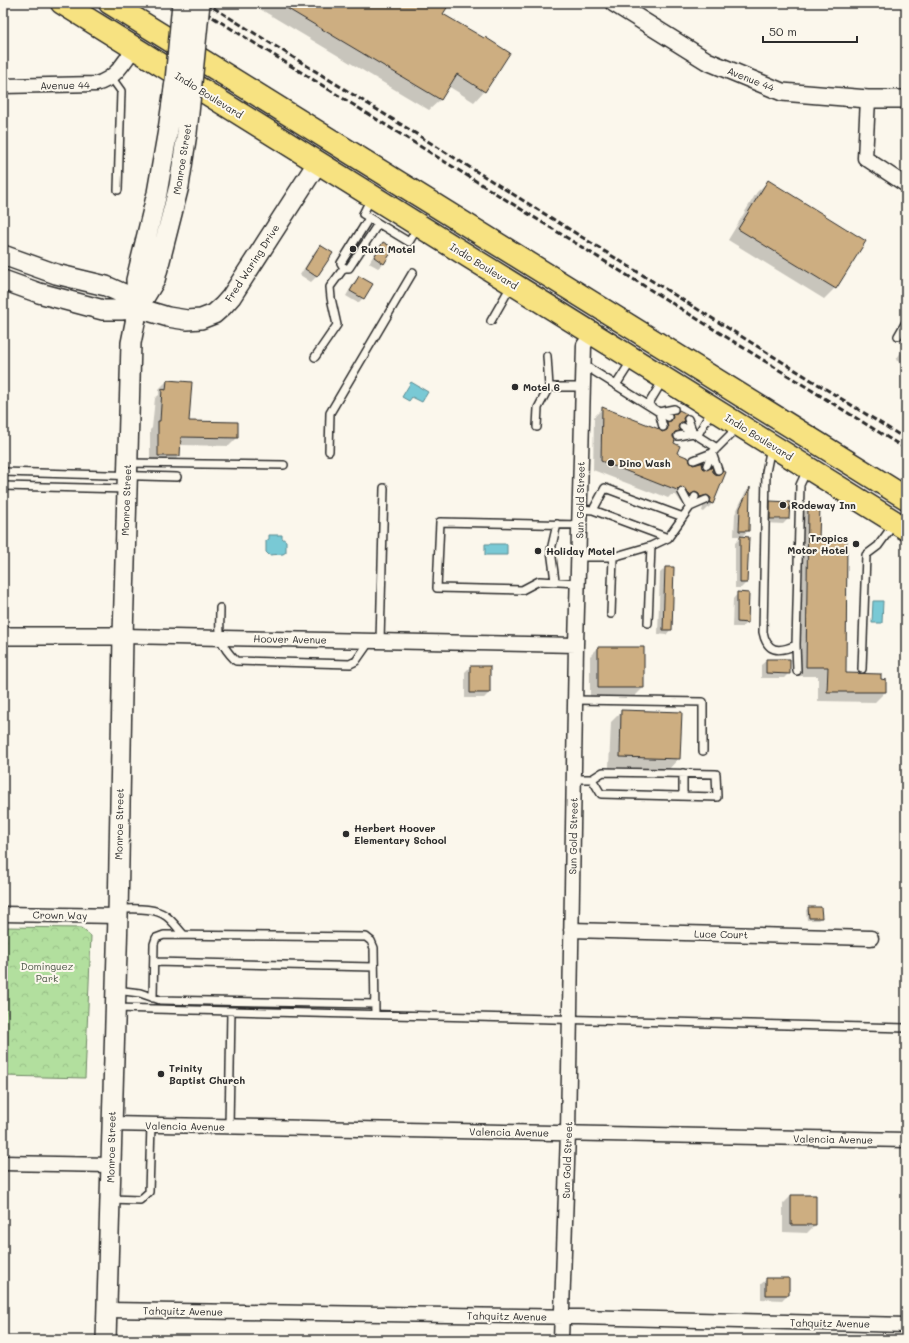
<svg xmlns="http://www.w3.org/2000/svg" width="909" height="1343" font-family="Mali,sans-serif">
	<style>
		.park { fill: url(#park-crowns); stroke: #6e8564 }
		.water { fill: #79c9d5; stroke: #5a8a91 }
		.shadow { fill: #0003 }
		.building { fill: #cdae81; stroke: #2b2b2b }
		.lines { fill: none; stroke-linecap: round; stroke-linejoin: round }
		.service-casing { stroke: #2b2b2b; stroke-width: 10 }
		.minor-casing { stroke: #2b2b2b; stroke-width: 17 }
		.tertiary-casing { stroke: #2b2b2b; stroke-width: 20 }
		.secondary-casing { stroke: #2b2b2b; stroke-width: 22 }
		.primary-casing { stroke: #2b2b2b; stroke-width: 25 }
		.service { stroke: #fbf7ec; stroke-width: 7 }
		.minor { stroke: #fbf7ec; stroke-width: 14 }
		.tertiary { stroke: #fbf7ec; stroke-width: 17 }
		.secondary { stroke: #fbf7ec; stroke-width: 19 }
		.primary { stroke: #f7e281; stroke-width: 22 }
		.rail { stroke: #2b2b2b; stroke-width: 3; stroke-dasharray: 6 3; stroke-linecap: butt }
		.secondary-bridge-casing { stroke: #2b2b2b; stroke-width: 22; stroke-linecap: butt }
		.secondary-bridge { stroke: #fbf7ec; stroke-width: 19 }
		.poi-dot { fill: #2b2b2b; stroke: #fbf7ec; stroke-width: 1.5 }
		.labels { text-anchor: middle; stroke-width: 4; stroke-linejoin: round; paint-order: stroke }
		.street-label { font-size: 10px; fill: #2b2b2b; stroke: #fbf7ec }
		.poi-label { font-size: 10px; font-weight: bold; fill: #2b2b2b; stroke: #fbf7ec; text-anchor: start }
		.park-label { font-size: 10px; fill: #4d5848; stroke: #fbf7ec }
	</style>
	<defs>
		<pattern id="park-crowns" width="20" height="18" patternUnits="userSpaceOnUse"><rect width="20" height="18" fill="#b2df9e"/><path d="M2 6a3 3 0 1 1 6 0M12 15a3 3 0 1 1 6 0" fill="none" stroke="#99c088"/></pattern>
	</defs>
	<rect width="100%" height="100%" fill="#fbf7ec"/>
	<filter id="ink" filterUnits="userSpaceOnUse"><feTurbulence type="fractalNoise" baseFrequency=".025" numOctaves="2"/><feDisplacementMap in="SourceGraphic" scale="8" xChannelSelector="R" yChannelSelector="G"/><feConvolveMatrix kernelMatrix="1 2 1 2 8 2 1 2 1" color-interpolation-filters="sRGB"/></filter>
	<g filter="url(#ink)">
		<path class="park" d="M3 927 81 928 91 936 85 1078 3 1076Z"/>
		<path class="water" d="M411 382 428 392 422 402 412 397 409 401 402 397Z
			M269 535H282V538L286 541V552L283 554 269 555 266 552V541L269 539Z
			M485 544H507V555H485Z
			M873 601H883L882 623H872Z"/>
		<path class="shadow" d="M250 3H449L442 15 484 91 474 102 448 86 440 100 429 110Z
			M768 182 864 241 835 288 824 299 728 240 757 192Z
			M383 243 384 263 378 268 369 263 378 248Z
			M321 246 331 253 316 277 311 282 300 275 315 251Z
			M359 277 363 298 358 303 346 296 354 282Z
			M906 344V366L896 360Z
			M167 381 188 422 237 438 229 446 180 445 179 456 171 464H150V430L152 428 155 398 159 395V389Z
			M602 409 659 431 665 425 664 424 679 411 683 422 677 428 678 430 672 437 676 454 691 465 702 468 705 471 712 504 704 512 702 511 703 507 698 503 686 500 682 503 676 495H671L668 498 656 493 655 494 593 470 594 417Z
			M749 489 748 531 741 537 748 538 746 583 741 588H735V543L742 536H734L735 514 745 493Z
			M771 502 788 519 783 524 765 523V519L785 520V518L765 517 766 507Z
			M809 507 818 539 845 674 885 681V692L875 702 818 701V676H797L799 516Z
			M665 568 671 629 666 635 658 634 660 573Z
			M738 593 747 622 742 627H732L733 599Z
			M598 648 643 688 635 696H590V656Z
			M767 660 789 673 784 678H761V665Z
			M470 667 489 693 484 698H465V672Z
			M622 711 679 758 669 769 609 767 611 722Z
			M809 908 821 918 818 920H807L806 910Z
			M791 1196 815 1225 807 1233 783 1232V1204Z
			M767 1279 788 1294 782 1300 761 1299V1284Z"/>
		<path class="building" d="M278 3H450L443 14 484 38 485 37 510 53 485 92 457 74 441 100Z
			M768 180 866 241 836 289 738 229Z
			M383 242 394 248 384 264 374 257Z
			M320 245 333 253 317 277 305 269Z
			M359 276 373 284 364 299 350 291Z
			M167 380 192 382 189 421 238 422V438L181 437 180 456H158V421H160L162 389 166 390Z
			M602 407 659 429 662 432 667 430 668 428 667 422 671 421 673 417 672 414 677 413 679 410 687 414 683 418 684 422H681L679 425 678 427 680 431 675 432 673 435V437L675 440 674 443 680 446 677 453 689 458 690 462 693 465 701 463H702L703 468 707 470 712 467 713 472 717 475H720L723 471 726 472 713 504 710 503 711 498 707 495 700 497 699 494 695 492 690 495 684 488 680 487 677 490 664 485V486L601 461Z
			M750 487 749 531H739L740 508Z
			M770 501 790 502 789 519H770Z
			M808 506H820L819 538H847L846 673 881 674V679L886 680V692H827L828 667H806Z
			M740 536 749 537 747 583H740Z
			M665 567H674L672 630H663Z
			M737 592 749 593 748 623 737 622Z
			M598 647H644V688H598Z
			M766 659H790V674L766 673Z
			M470 666H490V693H470Z
			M621 710 682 712 680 759 620 757Z
			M808 907H821L822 918H809Z
			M791 1195H816V1225H791Z
			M766 1278H789V1295H766Z"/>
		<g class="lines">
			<defs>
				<path id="service" d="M111 77 121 91 118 190
					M371 198 363 214 409 242 418 227
					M369 218 341 263 344 268H349L378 224
					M491 321 511 286
					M898 336 906 322
					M315 357 337 325 331 298 330 287 344 268
					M584 365 659 412 674 409
					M616 385 632 360
					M549 387H583
					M648 405 663 380
					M688 419 693 433
					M537 427 538 408 549 387 547 356
					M663 427 659 412 668 417
					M683 427 693 433
					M678 436 693 433 717 448
					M697 436 712 410
					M771 447 766 472 763 632C767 652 778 653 796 645
					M329 451 330 413 413 272
					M694 460 712 453 718 470
					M127 463 284 465
					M707 465 712 453 738 427
					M3 472 177 477
					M3 486 127 489
					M682 492 690 507 706 500
					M580 509 593 510 605 488 683 517
					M593 510 668 538
					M579 557H613L651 546 668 538 690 507 695 497
					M555 581 551 550 557 524
					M578 583 539 581 522 590 437 588 440 522 580 525
					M220 608C220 634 216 641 236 661L350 664 356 661 370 641
					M611 614 613 557
					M648 623 651 546
					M380 641 384 488
					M862 669 866 555 878 546 894 524
					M797 671 796 645 800 485 807 470
					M575 700 703 702V751
					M574 779H592L601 794 717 797 716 774 603 772 592 779
					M683 796V773
					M120 909C134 909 154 907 166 916 173 921 178 929 184 935
					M154 962 374 967
					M116 990 140 993 160 1000 375 1004
					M153 998 154 944 156 938 164 935 366 937 371 941 374 948 375 1014
					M115 1008 906 1028
					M229 1127 231 1011
					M110 1199 140 1200 149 1192 151 1125"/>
				<path id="minor" d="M3 86 96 84C115 79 123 64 134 48
					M868 99 865 158 906 185
					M123 636 576 645
					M3 914 118 916
					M571 930 871 938
					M111 1124 906 1140
					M3 1163 110 1165
					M107 1310 579 1317 906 1325
					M561 1340 568 1133 576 645 584 345 592 334"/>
				<path id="tertiary" d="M614 3 707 61 782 92 868 99H906
					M3 636H123"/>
				<path id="secondary" d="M3 255 56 274 106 286 124 294 138 308
					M3 280 39 293 103 310H121L138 308 168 317 187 320 201 319 214 314 223 306 231 297 318 162
					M138 308 155 280 179 186 187 133
					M106 1340 118 916 123 636 131 343 138 308 136 280 157 193 168 130"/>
				<path id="primary" d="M62 3 906 529
					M110 3 906 498"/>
			</defs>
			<use href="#service" class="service-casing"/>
			<use href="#minor" class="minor-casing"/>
			<use href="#tertiary" class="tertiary-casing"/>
			<use href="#secondary" class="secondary-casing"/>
			<use href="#primary" class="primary-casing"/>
			<use href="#service" class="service"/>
			<use href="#minor" class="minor"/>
			<use href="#tertiary" class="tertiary"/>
			<use href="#secondary" class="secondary"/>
			<use href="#primary" class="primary"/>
			<path class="rail" d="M190 3 906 449
				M206 3 906 439"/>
			<defs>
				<path id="secondary-bridge" d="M168 130 175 81 182 3
					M187 133 200 3"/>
			</defs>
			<use href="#secondary-bridge" class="secondary-bridge-casing"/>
			<use href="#secondary-bridge" class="secondary-bridge"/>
		</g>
	</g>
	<g class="poi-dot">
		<circle cx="353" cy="249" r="4"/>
		<circle cx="515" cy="387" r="4"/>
		<circle cx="611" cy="463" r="4"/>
		<circle cx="783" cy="505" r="4"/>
		<circle cx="856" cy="544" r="4"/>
		<circle cx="538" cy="551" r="4"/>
		<circle cx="346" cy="834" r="4"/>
		<circle cx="161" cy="1074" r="4"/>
	</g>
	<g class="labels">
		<g class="street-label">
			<text transform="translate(751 79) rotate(22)" y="4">Avenue 44</text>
			<text transform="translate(65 85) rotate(-1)" y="4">Avenue 44</text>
			<text transform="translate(209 95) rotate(32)" y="4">Indio Boulevard</text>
			<text transform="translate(182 159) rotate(-81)" y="4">Monroe Street</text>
			<text transform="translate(252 263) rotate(-57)" y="4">Fred Waring Drive</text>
			<text transform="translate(484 266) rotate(32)" y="4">Indio Boulevard</text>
			<text transform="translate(759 437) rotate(32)" y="4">Indio Boulevard</text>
			<text transform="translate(126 500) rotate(-88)" y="4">Monroe Street</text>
			<text transform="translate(580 500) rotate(-89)" y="4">Sun Gold Street</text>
			<text transform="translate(290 639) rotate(1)" y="4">Hoover Avenue</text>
			<text transform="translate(119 824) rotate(-89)" y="4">Monroe Street</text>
			<text transform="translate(573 836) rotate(-89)" y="4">Sun Gold Street</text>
			<text transform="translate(60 915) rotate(1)" y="4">Crown Way</text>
			<text transform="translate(721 934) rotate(1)" y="4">Luce Court</text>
			<text transform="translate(185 1126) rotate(1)" y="4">Valencia Avenue</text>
			<text transform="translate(509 1132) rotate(1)" y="4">Valencia Avenue</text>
			<text transform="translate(833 1139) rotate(1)" y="4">Valencia Avenue</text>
			<text transform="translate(111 1147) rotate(-89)" y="4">Monroe Street</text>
			<text transform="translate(567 1160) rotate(-88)" y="4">Sun Gold Street</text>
			<text transform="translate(183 1311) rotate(1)" y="4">Tahquitz Avenue</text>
			<text transform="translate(507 1316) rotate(1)" y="4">Tahquitz Avenue</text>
			<text transform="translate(830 1323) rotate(1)" y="4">Tahquitz Avenue</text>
		</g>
		<g class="poi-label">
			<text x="361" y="253">Ruta Motel</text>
			<text x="523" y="391">Motel 6</text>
			<text x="619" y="467">Dino Wash</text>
			<text x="791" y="509">Rodeway Inn</text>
			<text x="848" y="542" text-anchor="end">Tropics<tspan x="848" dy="12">Motor Hotel</tspan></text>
			<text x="546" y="555">Holiday Motel</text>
			<text x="354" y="832">Herbert Hoover<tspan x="354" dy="12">Elementary School</tspan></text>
			<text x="169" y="1072">Trinity<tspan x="169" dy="12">Baptist Church</tspan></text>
		</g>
		<g class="park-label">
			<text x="47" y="970">Dominguez<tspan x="47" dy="12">Park</tspan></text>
		</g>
	</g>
	<rect width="909" height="1343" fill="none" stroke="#fbf7ec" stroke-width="16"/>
	<rect x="8" y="8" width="893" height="1327" fill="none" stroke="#2b2b2b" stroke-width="1.5" filter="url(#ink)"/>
	<path d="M763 36v6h94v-6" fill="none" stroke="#2b2b2b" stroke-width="2"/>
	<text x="769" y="36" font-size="12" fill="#2b2b2b" stroke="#fbf7ec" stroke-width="3" paint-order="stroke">50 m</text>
</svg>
